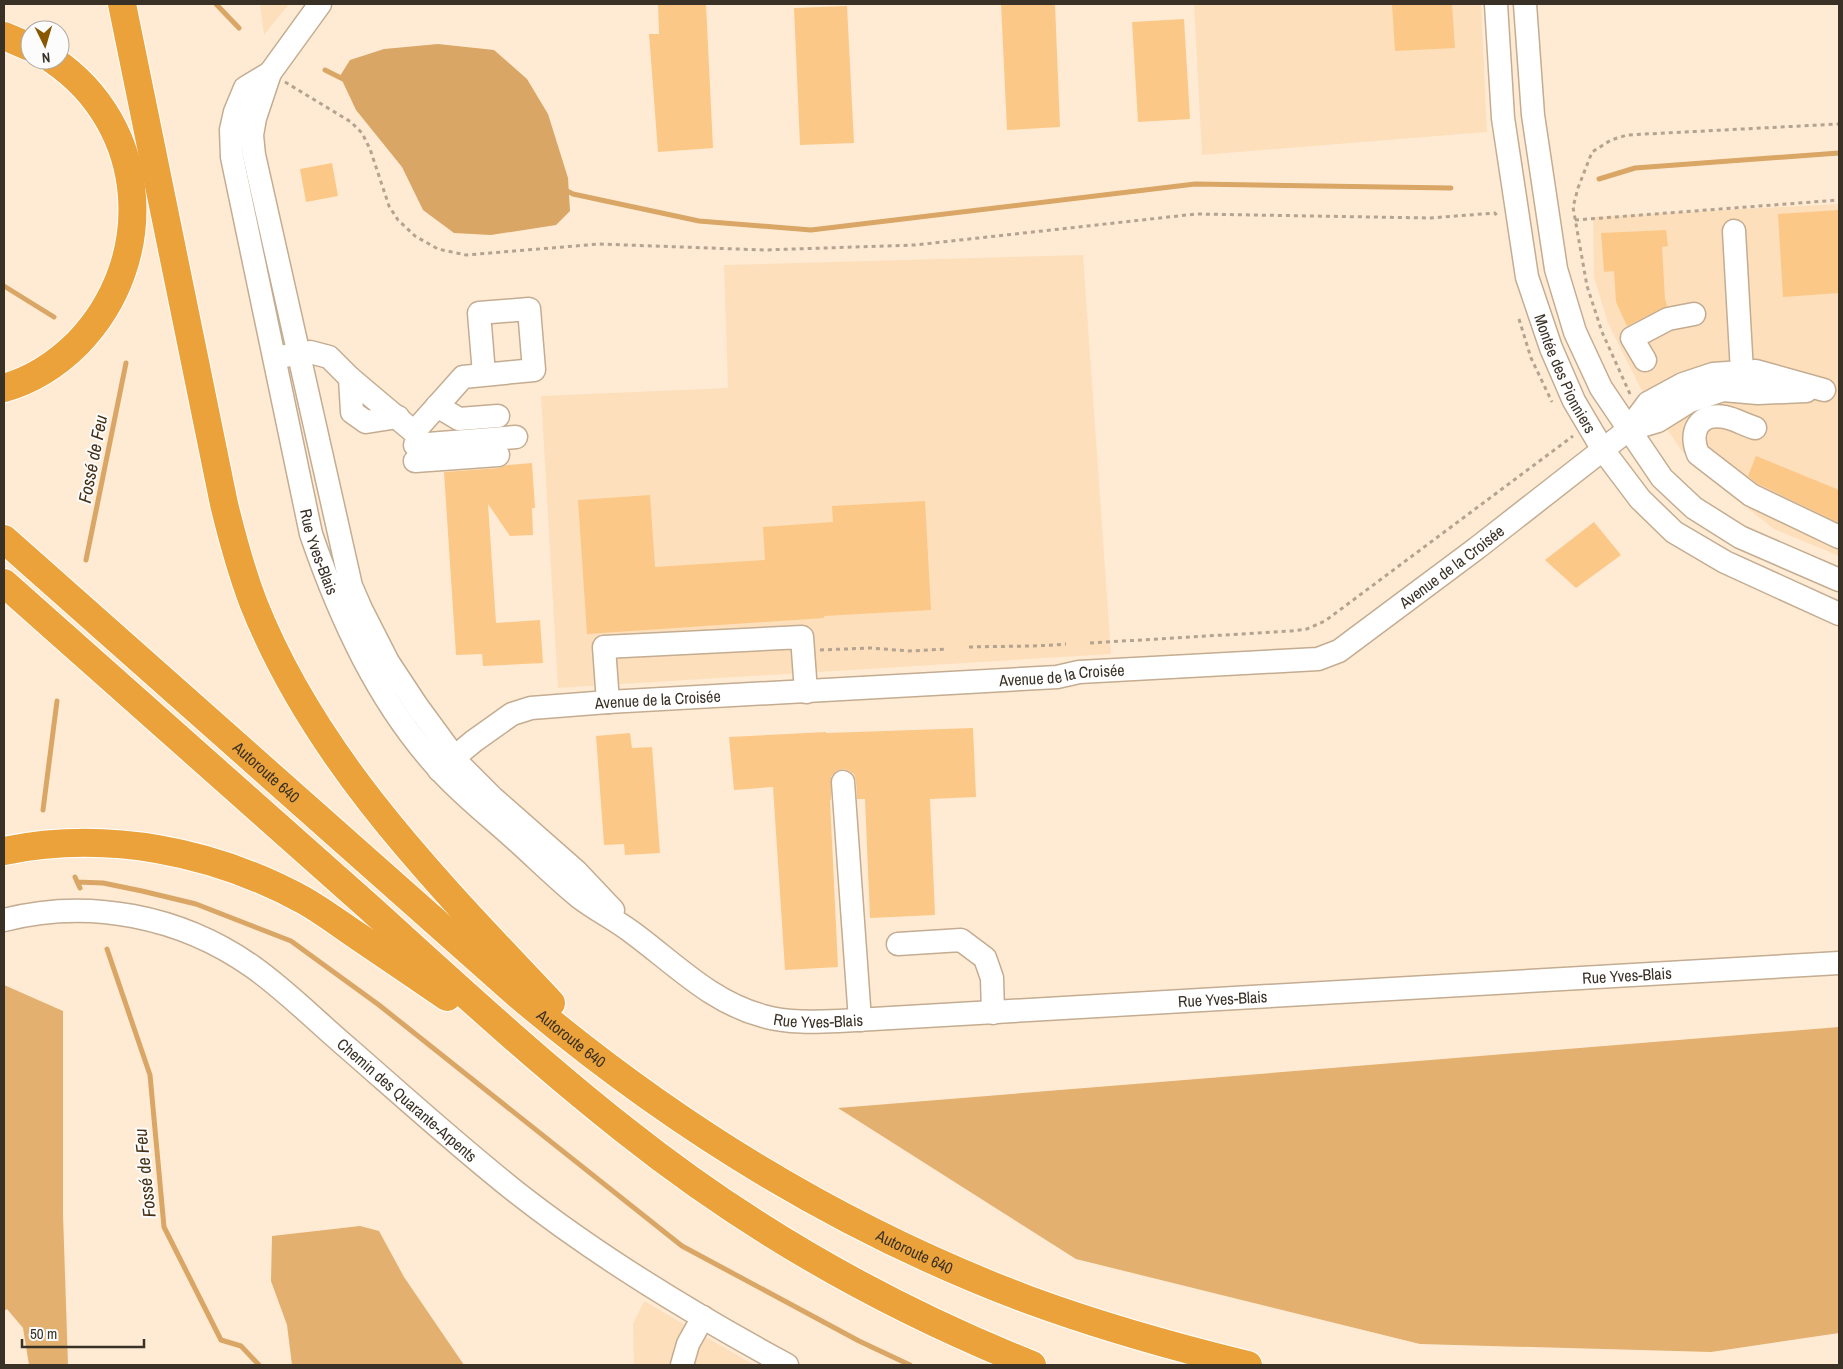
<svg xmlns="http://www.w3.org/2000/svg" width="1843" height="1369" font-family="'Archivo Narrow',sans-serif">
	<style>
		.built { fill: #fddfbc }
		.forest { fill: #e3b06f }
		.water { fill: #d9a665 }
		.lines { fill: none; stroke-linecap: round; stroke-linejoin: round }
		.stream { stroke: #d9a665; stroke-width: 5 }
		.building { fill: #fcc887 }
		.minor-casing { stroke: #c4ac91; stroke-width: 25 }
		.highway-casing { stroke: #fff; stroke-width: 30 }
		.path { stroke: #b3a391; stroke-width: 3; stroke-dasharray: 4 4; stroke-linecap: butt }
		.minor { stroke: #fff; stroke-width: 22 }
		.highway { stroke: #eba23a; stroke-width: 28 }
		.labels { text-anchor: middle; stroke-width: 4; stroke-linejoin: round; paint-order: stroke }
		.street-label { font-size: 16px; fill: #3a3126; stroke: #fcfcfc }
		.water-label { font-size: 18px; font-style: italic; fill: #463014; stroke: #fcfcfc }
	</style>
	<rect width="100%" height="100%" fill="#ffebd4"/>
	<path class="built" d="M260 4H289L264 35Z
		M1194 4H1481L1487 132 1202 155Z
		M1839 204V556L1774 529 1709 478 1681 450 1643 393 1608 323 1594 277 1593 217Z
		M1083 255 1111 654 558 688 541 396 728 388 724 265Z
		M644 1301 754 1365H634L633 1324Z"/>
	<path class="forest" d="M4 985 63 1011V1214L68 1365H29L23 1328 7 1309 4 1311Z
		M1839 1027V1333L1711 1352 1420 1344 1076 1259 838 1108Z
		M360 1226 379 1231 404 1277 464 1365H292L287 1325 271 1281 272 1236Z"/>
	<path class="water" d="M438 44 494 50 527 79 548 114 568 178 570 211 556 225 491 235 454 233 423 210 402 167 356 110 340 76 350 60 384 49Z"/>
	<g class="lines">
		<path class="stream" d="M216 4 239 28
			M325 70 345 80
			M1599 179 1635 168 1839 153
			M563 189 573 194 699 221 811 230 1195 184 1451 188
			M4 286 54 317
			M86 560 126 363
			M43 810 57 701
			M75 877 80 888
			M77 882 103 883 142 891 196 904 291 941 379 1005 682 1246 859 1341 910 1365
			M107 949 150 1075 164 1227 221 1340 241 1346 259 1365"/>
	</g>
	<path class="building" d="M658 4H706L713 148 658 152 649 34H659Z
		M1001 4H1055L1060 127 1007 130Z
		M1392 4H1452L1455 48 1395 51Z
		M847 6 854 143 800 145 794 8Z
		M1184 19 1190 119 1138 122 1132 22Z
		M332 163 338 196 306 202 300 169Z
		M1839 210V293L1783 297 1778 214Z
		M1666 230 1668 246 1662 247 1665 299 1667 306 1627 326 1616 302 1614 271 1604 272 1601 233Z
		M1756 456 1839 490V523L1758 484 1748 476Z
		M532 463 535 508H532L533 535 510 536 488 504 496 623 540 620 543 663 483 666 482 654 456 655 444 472 499 468 507 465Z
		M650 495 655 567 765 560 763 527 833 522 832 506 925 501 931 610 824 616V618L587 634 578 500Z
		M1594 522 1621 555 1576 588 1545 560Z
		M973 728 976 797 930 799 935 915 870 918 865 799H857L856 781 854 774 848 770 843 769 836 771 831 777V800H830L838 967 785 970 773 787 734 790 729 737 826 732V733Z
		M630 733 632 748 652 747 660 853 625 855 624 844 604 845 596 736Z"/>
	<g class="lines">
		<defs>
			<g id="minor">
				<path d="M320 4 270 73 255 118 252 135 254 155 351 586 361 609 388 662 417 706 461 766 493 798 577 872 613 910"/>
				<path id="s1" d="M1496 4 1503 118 1527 277 1551 348 1574 401 1603 450 1640 499 1674 532 1725 562 1839 614"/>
				<path d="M1525 4 1533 115 1556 269 1575 332 1601 388 1662 478 1694 508 1740 537 1839 580"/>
				<path id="s2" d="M270 73 245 88 235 112 231 130 232 157 311 534C340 618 378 702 439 769 463 796 491 817 517 841 538 860 558 880 579 897 596 910 616 920 633 933 675 964 711 1002 763 1016 788 1023 814 1022 839 1021L1839 963"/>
				<path d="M1734 231 1742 372"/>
				<path d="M285 356 310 352 329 357 350 378 414 432 463 377 534 370 529 309 479 313 484 374"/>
				<path d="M1645 360 1632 338 1668 319 1694 314"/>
				<path d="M350 378 352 412 366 422 398 417"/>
				<path d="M437 406 459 419 498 416"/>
				<path d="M1755 428C1745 425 1735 419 1725 417 1698 412 1689 432 1698 454L1751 495 1839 537"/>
				<path d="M1628 430 1658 421 1690 401 1723 390 1758 393 1806 391"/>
				<path d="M415 445 516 437"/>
				<path d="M415 461 498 455"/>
				<path d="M608 702 604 647 802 637 806 692"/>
				<path id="s3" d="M439 770 474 741 512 714 531 708 608 702 1057 677 1079 672 1318 659 1339 651 1477 548 1628 430 1648 403 1683 384 1713 374 1756 371 1824 390"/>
				<path d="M843 782 860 1020"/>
				<path id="s4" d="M4 920C89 898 181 916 253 967 287 991 317 1022 349 1049 404 1097 458 1146 516 1192 600 1258 693 1314 787 1365"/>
				<path d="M898 944 961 940 985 958 992 978 993 1013"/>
				<path d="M682 1365 688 1344 703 1317"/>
			</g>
			<g id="highway">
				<path d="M122 4 224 504C232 537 241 570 253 602 315 760 437 882 551 1003"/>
				<path d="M4 36 30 47"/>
				<path d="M4 388C32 380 57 364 78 343 158 260 150 126 53 60"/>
				<path id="s5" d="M4 539 517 994C669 1123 842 1230 1029 1300 1100 1326 1174 1347 1248 1365"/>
				<path d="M4 583C126 691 248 799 370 908 454 984 537 1061 626 1131 748 1228 887 1307 1032 1365"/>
				<path d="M4 851C107 830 214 851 305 901 324 912 341 925 359 937 388 957 418 977 447 997"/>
			</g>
		</defs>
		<use href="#minor" class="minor-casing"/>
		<use href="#highway" class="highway-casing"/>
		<path class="path" d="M285 82 351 122 362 133 370 149 389 206 398 220 415 236 438 249 466 255 599 244 764 250 915 245 1196 214 1430 218 1495 213 1498 218
			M1575 220 1839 200
			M1519 319 1531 358 1552 402
			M1630 394 1602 332 1587 286 1573 207 1578 188 1592 152 1611 140 1627 135 1839 124
			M1090 643 1291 631 1307 629 1325 621 1573 436
			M969 647C1001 646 1033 647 1066 644
			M820 650 871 648 909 651 947 649"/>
		<use href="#minor" class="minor"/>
		<use href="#highway" class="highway"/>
	</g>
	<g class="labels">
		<g class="street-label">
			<text dy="6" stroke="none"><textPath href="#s1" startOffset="379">Montée des Pionniers</textPath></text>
			<text dy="6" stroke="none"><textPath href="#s2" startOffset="505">Rue Yves-Blais</textPath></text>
			<text dy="6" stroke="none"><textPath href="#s3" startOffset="1064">Avenue de la Croisée</textPath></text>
			<text dy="6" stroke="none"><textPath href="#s3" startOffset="644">Avenue de la Croisée</textPath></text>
			<text dy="6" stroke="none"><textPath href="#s3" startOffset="239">Avenue de la Croisée</textPath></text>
			<text dy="6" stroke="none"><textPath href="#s5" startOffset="351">Autoroute 640</textPath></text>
			<text dy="6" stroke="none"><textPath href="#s2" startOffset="2031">Rue Yves-Blais</textPath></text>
			<text dy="6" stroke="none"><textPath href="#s2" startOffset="1626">Rue Yves-Blais</textPath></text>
			<text dy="6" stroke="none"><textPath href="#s2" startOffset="1221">Rue Yves-Blais</textPath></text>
			<text dy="6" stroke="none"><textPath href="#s5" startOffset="756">Autoroute 640</textPath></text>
			<text dy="6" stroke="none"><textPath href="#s4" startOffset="465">Chemin des Quarante-Arpents</textPath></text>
			<text dy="6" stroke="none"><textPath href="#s5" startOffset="1161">Autoroute 640</textPath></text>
		</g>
		<g class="water-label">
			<text transform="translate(93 459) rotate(-79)" y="6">Fossé de Feu</text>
			<text transform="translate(145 1173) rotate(-96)" y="6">Fossé de Feu</text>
		</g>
	</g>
	<rect width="1843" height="1369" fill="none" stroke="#3a3126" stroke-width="10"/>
	<g transform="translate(45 45) rotate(175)"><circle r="24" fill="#fcfcfc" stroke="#aeaba6"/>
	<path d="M0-4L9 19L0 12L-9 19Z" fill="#885700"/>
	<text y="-8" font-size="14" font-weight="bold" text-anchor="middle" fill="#3a3126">N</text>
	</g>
	<path d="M22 1339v8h122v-8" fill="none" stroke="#3a3126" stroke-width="2.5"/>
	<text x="30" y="1339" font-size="15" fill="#3a3126" stroke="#fcfcfc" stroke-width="4" paint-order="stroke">50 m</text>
</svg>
